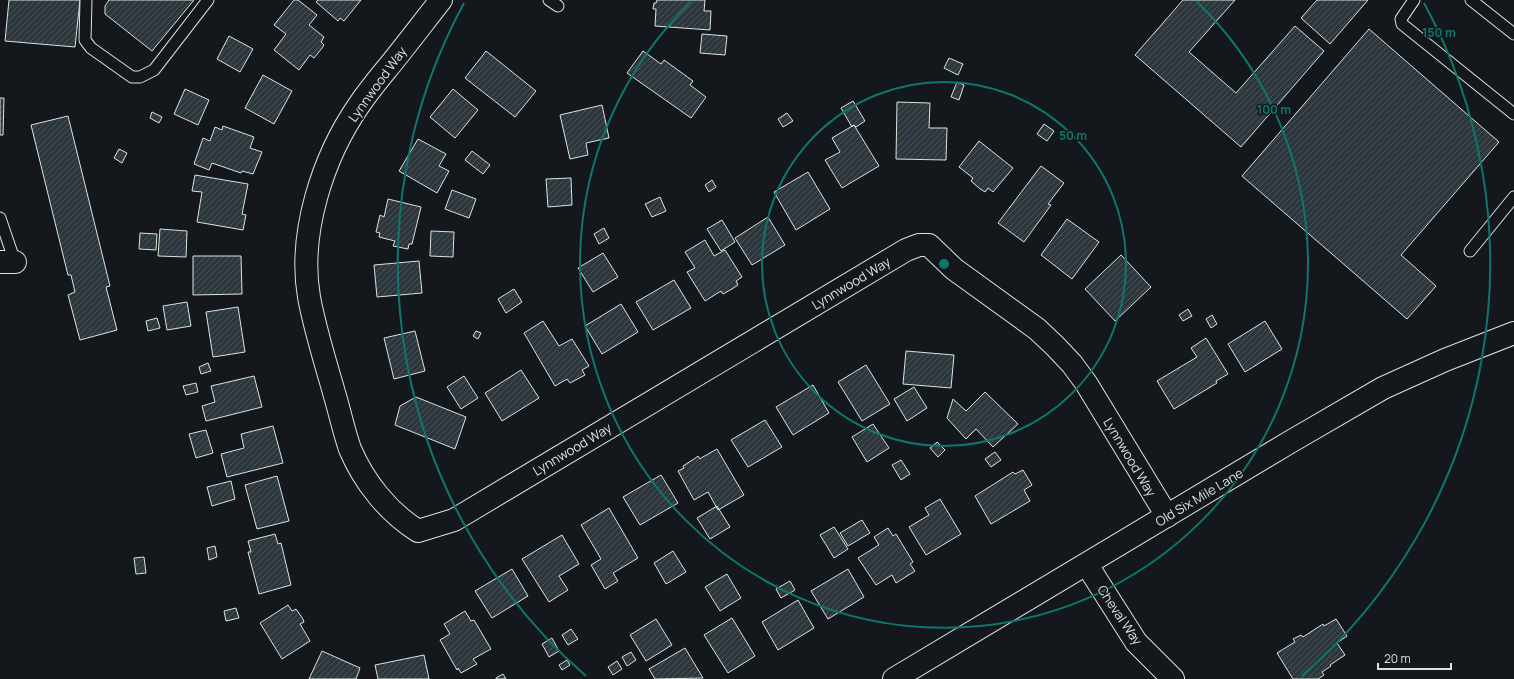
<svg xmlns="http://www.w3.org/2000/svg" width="1514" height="679" font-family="Manrope,sans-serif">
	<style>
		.building { fill: url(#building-hatch); stroke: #d8e6dc }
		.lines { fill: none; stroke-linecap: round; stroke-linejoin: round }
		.service-casing { stroke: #d8e6dc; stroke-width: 13 }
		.minor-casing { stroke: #d8e6dc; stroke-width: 24 }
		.tertiary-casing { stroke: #d8e6dc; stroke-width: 24 }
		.service { stroke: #14181c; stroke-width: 11 }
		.minor { stroke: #14181c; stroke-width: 22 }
		.tertiary { stroke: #14181c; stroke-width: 22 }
		.ring { fill: none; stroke: #0f766e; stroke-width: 2 }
		.labels { text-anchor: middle; stroke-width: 3; stroke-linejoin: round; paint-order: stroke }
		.street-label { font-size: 13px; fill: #d8e6dc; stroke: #14181c }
		.centre { fill: #0f766e; stroke: #14181c; stroke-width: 2 }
		.ring-label { font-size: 12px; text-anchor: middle; font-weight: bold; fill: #0f766e; stroke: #14181c; stroke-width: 3; stroke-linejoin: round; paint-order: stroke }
	</style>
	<defs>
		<pattern id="building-hatch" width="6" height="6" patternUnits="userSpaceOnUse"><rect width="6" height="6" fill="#2c363c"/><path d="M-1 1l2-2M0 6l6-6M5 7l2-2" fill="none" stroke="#4a5358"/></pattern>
	</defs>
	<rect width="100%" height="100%" fill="#14181c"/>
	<path class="building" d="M9 0H80L75 47 5 41Z
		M109 0H194L152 51 105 14V6Z
		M294 0H298L317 15 309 25 324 37 321 42 324 45 322 48 314 58 310 55 299 70 274 50 286 34 274 25Z
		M318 0H361L344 21 340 18 338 21 316 2Z
		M657 0H705L704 11H711L710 30 655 26 656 9H653L654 3H656Z
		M1183 0H1235L1189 52 1236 93 1295 26 1324 51 1241 147 1135 55Z
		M1317 0H1368L1330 44 1301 18Z
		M1369 29 1499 142 1401 255 1436 286 1407 319 1242 176Z
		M702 34 727 36 725 55 700 53Z
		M229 36 253 49 240 72 217 59Z
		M486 51 536 91 515 117 465 78Z
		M643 51 661 64 664 60 693 81 690 85 706 97 691 118 627 73Z
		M949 58 963 64 958 75 944 68Z
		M263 75 292 91 274 124 245 108Z
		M957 82 964 85 959 100 951 97Z
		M185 89 209 100 198 125 174 114Z
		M453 89 478 110 455 138 430 117Z
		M0 98H4L3 135H0Z
		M853 101 865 121 856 127 854 125 852 127 841 108Z
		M897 102 930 103 929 128H947L946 160 896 159Z
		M602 105 609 138 586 143 588 155 570 159 560 115Z
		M152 112 162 117 159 123 150 118Z
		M787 113 793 121 783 127 778 119Z
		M68 116 110 286 106 287 117 330 80 340 68 295 75 292 71 275H68L64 259 31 125Z
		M1044 124 1054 131 1047 141 1037 134Z
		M854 125 879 166 842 188 825 160 840 152 832 138Z
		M223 126 254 137 250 148 262 152 253 174 242 171 241 173 212 163 209 170 194 164 203 138 210 141 215 127 222 130Z
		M418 139 446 154 439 166 449 171 437 193 399 171Z
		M979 141 1013 168 993 192 988 188 985 192 979 188 971 181 973 178 959 167Z
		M119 149 127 153 122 163 114 158Z
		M472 151 490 165 483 174 465 160Z
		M1041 166 1064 183 1048 204 1051 205 1024 242 998 223Z
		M808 172 830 209 796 230 774 192Z
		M195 175 248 184 242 214 246 215 243 230 197 222 202 192 192 191Z
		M571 178 572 205 548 207 546 179Z
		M712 180 716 187 709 192 705 185Z
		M452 190 476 199 469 218 445 209Z
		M660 197 666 211 652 217 645 204Z
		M388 199 421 207 412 244H409L408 249 393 246 395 241 379 237 380 233 376 232 380 215 384 217Z
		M768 217 785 245 752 265 735 238Z
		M1067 219 1099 242 1072 279 1041 255Z
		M722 220 735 242 721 251 707 229Z
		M604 228 609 238 599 244 594 234Z
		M160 229 187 231 186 257 158 256Z
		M431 231 454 232 453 257 430 256Z
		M140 233 157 234 156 250 139 249Z
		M705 240 714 256 725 250 742 277 736 281 738 285 732 289 723 294 721 291 705 301 687 272 695 268 685 252Z
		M603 253 618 277 593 292 578 268Z
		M1121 255 1151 287 1115 321 1085 289Z
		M193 256H241L242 294 193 295Z
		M419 261 422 293 377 297 374 265Z
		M674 280 691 308 653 330 636 302Z
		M514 289 522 302 506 313 498 299Z
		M187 302 191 326 167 330 163 306Z
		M621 304 638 332 602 354 585 326Z
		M238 307 245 352 213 357 206 312Z
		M1188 309 1192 316 1183 321 1179 315Z
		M1212 315 1217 324 1211 328 1206 319Z
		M157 318 160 328 148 331 146 321Z
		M543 321 559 346 572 339 589 366 582 370 585 375 570 383 567 379 555 386 524 333Z
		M1265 321 1282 349 1245 372 1228 344Z
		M415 331 425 371 394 379 384 338Z
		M476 331 481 333 478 339 473 336Z
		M1206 338 1228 374 1216 381 1217 383 1174 409 1157 381 1197 357 1191 348Z
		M906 351 954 355 951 388 903 384Z
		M208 363 211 371 201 374 199 367Z
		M866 365 890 404 862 421 838 382Z
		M521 370 539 398 502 421 485 393Z
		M254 376 262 407 206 421 202 406 215 402 211 386Z
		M464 376 478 398 461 409 447 387Z
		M196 383 198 392 186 395 183 386Z
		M813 385 829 413 793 435 776 407Z
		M914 387 927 408 907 421 894 399Z
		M985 392 1018 424 993 447 976 429 966 439 947 418 953 399 966 411Z
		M416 397 466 417 455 449 395 425 400 406Z
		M765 420 782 447 748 467 731 440Z
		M873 424 889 448 867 462 852 437Z
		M273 426 283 463 227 477 221 454 244 448 241 434Z
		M206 430 213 453 196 458 189 434Z
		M937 442 945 450 938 457 930 448Z
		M717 449 744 495 718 510 708 492 694 500 678 471 684 468 683 466 694 459 698 456 700 459 701 458Z
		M995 452 1001 460 991 467 985 459Z
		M901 460 910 474 901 480 892 465Z
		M1023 470 1032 485 1024 490 1030 501 991 524 975 496 1013 472 1015 474Z
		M661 475 678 503 640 525 623 497Z
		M277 476 289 521 257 529 245 485Z
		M231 481 235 499 212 506 207 487Z
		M940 499 961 534 926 555 909 527 929 515 925 508Z
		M717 506 730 527 710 539 697 518Z
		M609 508 638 558 613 573 618 581 605 589 591 565 601 559 581 525Z
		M862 520 870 533 848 546 840 533Z
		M834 527 848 549 834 558 820 535Z
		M888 528 893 536 896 534 913 562 910 564 915 571 896 583 892 575 876 585 858 558 879 545 874 537Z
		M275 534 278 544 281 543 291 585 259 594 248 552H251L248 541Z
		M562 535 579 564 559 576 568 590 549 602 522 559Z
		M215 546 217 557 209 560 207 548Z
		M673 551 686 572 666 584 654 563Z
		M144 557 146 573 136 574 134 558Z
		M512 569 528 596 492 618 475 591Z
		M848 569 864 597 828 619 811 591Z
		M727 574 741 598 720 611 705 587Z
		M790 581 795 590 781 598 776 589Z
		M798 600 814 628 778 650 762 622Z
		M288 605 292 611 296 609 303 619 304 622 300 624 310 641 282 659 260 623Z
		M236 608 239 618 226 621 224 611Z
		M465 611 471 621 474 620 491 649 473 659 477 664 461 673 458 668 457 670 440 640 450 634 444 624Z
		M732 618 755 656 728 673 704 635Z
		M656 619 672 645 646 661 630 635Z
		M1336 619 1347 636 1337 643 1345 655 1330 665 1331 666 1322 672 1324 675 1318 679H1293L1277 653 1295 642 1293 639 1301 635 1303 637 1323 624 1324 626Z
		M571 629 578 639 568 645 562 635Z
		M552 638 559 651 549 657 542 644Z
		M685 648 703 678 655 679 649 669Z
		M322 651 360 668 356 679H309Z
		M631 652 636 660 627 666 622 657Z
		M424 655 429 679H378L375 665Z
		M567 660 570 665 562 670 559 665Z
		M617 661 622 669 613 675 608 667Z
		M503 674 506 679H496V678Z"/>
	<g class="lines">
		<defs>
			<path id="service" d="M86 0 85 40 91 48 132 77H140L154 70 208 0
				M549 0 558 6
				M1414 0 1401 19 1402 24 1514 114
				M1471 0 1514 34
				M0 218 15 262
				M1470 251 1514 197"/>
			<path id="minor" d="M441 0C422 24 404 48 385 71 376 82 367 93 359 105 323 157 298 233 309 297 315 330 326 364 335 396 340 413 344 432 350 449 364 482 388 512 418 531L454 520 906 250 919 245H929L954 269 1037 329 1055 346 1072 364 1086 383 1167 516
				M0 262H15
				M1087 565 1136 642 1173 679"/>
			<path id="tertiary" d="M894 679 1290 442 1383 388 1445 360 1514 333"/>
		</defs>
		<use href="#service" class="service-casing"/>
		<use href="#minor" class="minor-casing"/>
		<use href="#tertiary" class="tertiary-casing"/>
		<use href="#service" class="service"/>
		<use href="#minor" class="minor"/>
		<use href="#tertiary" class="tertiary"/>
	</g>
	<g class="ring">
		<circle cx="944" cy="264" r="182"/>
		<path d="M1197 2A364 364 0 1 1 691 2"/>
		<path d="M586 676A546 546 0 0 1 464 3M1424 3A546 546 0 0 1 1302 676"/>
	</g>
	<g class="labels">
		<g class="street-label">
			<text transform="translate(377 84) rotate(-54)" y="5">Lynnwood Way</text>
			<text transform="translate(851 283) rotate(-31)" y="5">Lynnwood Way</text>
			<text transform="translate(572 449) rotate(-31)" y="5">Lynnwood Way</text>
			<text transform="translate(1130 457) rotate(59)" y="5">Lynnwood Way</text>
			<text transform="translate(1199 497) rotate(-31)" y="5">Old Six Mile Lane</text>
			<text transform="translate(1120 615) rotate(56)" y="5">Cheval Way</text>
		</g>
	</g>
	<circle cx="944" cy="264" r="6" class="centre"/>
	<g class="ring-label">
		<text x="1439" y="37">150 m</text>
		<text x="1274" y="114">100 m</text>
		<text x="1073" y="140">50 m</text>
	</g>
	<path d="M1378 663v6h73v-6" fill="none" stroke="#d8e6dc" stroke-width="2"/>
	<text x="1384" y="663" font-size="12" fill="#d8e6dc" stroke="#14181c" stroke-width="3" paint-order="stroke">20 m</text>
</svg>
